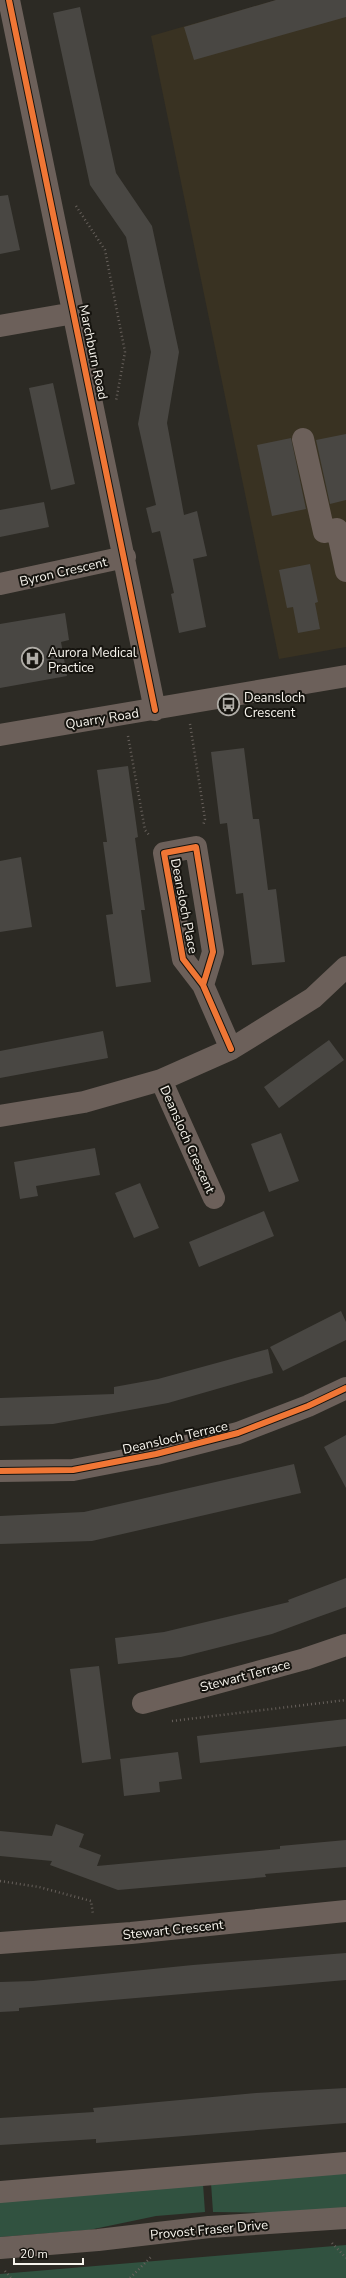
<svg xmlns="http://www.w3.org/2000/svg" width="346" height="2278" font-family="'Nunito Sans',sans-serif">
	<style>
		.built { fill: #393222 }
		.green { fill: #315240 }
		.building { fill: #494743 }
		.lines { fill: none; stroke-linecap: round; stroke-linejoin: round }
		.path { stroke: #67605b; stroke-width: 2.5; stroke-dasharray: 1 3; stroke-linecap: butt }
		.minor { stroke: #6c605a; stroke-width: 22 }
		.cycleway-casing { stroke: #16140f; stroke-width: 8 }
		.cycleway { stroke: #f07635; stroke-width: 6 }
		.labels { text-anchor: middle; stroke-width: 4; stroke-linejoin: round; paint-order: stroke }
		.street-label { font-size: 13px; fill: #f7f4ed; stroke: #16140f }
		.poi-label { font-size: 13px; fill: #f7f4ed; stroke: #16140f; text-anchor: start }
	</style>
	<rect width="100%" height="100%" fill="#2c2a24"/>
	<path class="built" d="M276 0H346V647L279 659 151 36Z"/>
	<path class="green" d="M346 2173V2208L291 2213 213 2212 211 2183Z
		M203 2184 205 2212 156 2216 89 2230 0 2237V2200Z
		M346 2245V2278H0V2274Z"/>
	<path class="building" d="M276 0H346V17L194 60 184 27Z
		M80 7 116 173 152 226 179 352 167 423 184 515 197 511 207 556 193 559 206 627 179 633 171 594 174 593 160 531 152 533 146 508 156 505 138 424 151 352 126 237 90 185 53 13Z
		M8 195 20 250 0 254V196Z
		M53 383 75 484 51 490 29 388Z
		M346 434V500L330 504 316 440Z
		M291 438 306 509 272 516 257 445Z
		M44 502 49 527 0 537V510Z
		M310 564 318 602 315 603 320 629 298 633 293 607 287 608 279 570Z
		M65 613 69 640 61 642 67 676 0 688V624Z
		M244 748 253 819H259L268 890 276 889 285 962 252 965 243 893 236 894 227 823 220 824 211 752Z
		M128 766 138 837 135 838 145 910H141L151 982 116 987 106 915 113 914 103 842H107L97 770Z
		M21 857 32 927 0 932V861Z
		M103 1031 108 1058 0 1078V1051Z
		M329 1040 344 1060 279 1108 264 1087Z
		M281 1133 299 1181 269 1192 251 1144Z
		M95 1148 100 1175 36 1186 38 1196 20 1199 14 1162Z
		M140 1183 159 1228 134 1238 115 1193Z
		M264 1211 274 1236 199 1267 189 1242Z
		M341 1311 346 1322V1340L283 1371 270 1347Z
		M268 1349 273 1373 168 1403 53 1424 0 1426V1398L114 1394V1387L158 1379Z
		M346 1435V1488L324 1447Z
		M294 1464 301 1493 92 1541 0 1544V1516L84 1512Z
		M346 1578V1607L318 1617 272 1634 181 1657 118 1664 115 1638 164 1632 289 1602 288 1600Z
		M99 1666 111 1759 82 1763 70 1669Z
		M346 1719V1746L200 1763 197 1736Z
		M178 1752 182 1779 159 1782 160 1792 124 1796 120 1759Z
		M56 1824 84 1834 79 1847 101 1855 97 1866 280 1849V1846L346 1840V1867L265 1874 266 1877 118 1890 50 1865 52 1861 0 1856V1831L52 1836Z
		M346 1953V1980L19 2008V2011L0 2012V1982L33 1981 193 1965Z
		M346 2088V2123L96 2143V2139L0 2145V2118L94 2112 93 2108 256 2093Z"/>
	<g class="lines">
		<path class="path" d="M76 206 105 250 125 352 116 401
			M190 724 205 819 203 826
			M128 736 145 830 150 836
			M172 1721 346 1700
			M0 1881 39 1887 91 1901 93 1914
			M332 2243 346 2258
			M5 2271 11 2278
			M130 2278 151 2257"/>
		<path class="minor" d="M9 0 155 710
			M0 326 74 313
			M303 439 324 532 337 529 346 571
			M0 584 125 557
			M0 735 346 676
			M203 985 213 952 196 847 164 853 183 959 203 985 231 1049
			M161 1080 214 1198
			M0 1116 84 1102 161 1080 231 1049 313 998 346 967
			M0 1471 73 1470 156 1454 238 1433 308 1406 346 1388
			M143 1703 305 1659 346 1645
			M0 1943 131 1933 346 1911
			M0 2192 346 2163
			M0 2248 98 2240 209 2227 346 2218"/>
		<defs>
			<path id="cycleway" d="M9 0 155 710
				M203 985 213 952 196 847 164 853 183 959 203 985 231 1049
				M0 1471 73 1470 156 1454 238 1433 308 1406 346 1388"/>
		</defs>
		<use href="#cycleway" class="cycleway-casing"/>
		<use href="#cycleway" class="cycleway"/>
	</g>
	<defs>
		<symbol id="hospital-ring" viewBox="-11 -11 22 22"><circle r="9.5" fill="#16140f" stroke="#b0ada7" stroke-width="1.5"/><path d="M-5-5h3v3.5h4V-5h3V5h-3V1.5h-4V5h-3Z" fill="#b0ada7"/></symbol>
		<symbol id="bus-ring" viewBox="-11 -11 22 22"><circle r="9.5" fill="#16140f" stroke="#b0ada7" stroke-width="1.5"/><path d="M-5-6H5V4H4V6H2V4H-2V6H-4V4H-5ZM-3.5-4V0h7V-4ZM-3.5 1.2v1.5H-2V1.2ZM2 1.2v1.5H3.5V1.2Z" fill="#b0ada7"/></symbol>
	</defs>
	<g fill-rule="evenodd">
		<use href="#hospital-ring" x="20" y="646" width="25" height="25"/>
		<use href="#bus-ring" x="216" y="692" width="25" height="25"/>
	</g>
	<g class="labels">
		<g class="street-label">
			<text transform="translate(94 352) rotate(78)" y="5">Marchburn Road</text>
			<text transform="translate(63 571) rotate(-13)" y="5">Byron Crescent</text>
			<text transform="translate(102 718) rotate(-9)" y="5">Quarry Road</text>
			<text transform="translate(185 906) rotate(79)" y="5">Deansloch Place</text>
			<text transform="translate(188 1139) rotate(66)" y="5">Deansloch Crescent</text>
			<text transform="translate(175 1437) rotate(-13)" y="5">Deansloch Terrace</text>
			<text transform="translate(245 1675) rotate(-15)" y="5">Stewart Terrace</text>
			<text transform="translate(173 1929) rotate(-6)" y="5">Stewart Crescent</text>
			<text transform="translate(209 2229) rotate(-5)" y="5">Provost Fraser Drive</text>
		</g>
		<g class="poi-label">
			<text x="48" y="657">Aurora Medical<tspan x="48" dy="15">Practice</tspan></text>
			<text x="244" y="702">Deansloch<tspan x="244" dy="15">Crescent</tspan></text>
		</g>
	</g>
	<path d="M14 2258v6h69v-6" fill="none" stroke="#f7f4ed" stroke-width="2"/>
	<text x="20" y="2258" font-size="12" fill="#f7f4ed" stroke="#16140f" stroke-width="3" paint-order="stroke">20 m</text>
</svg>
